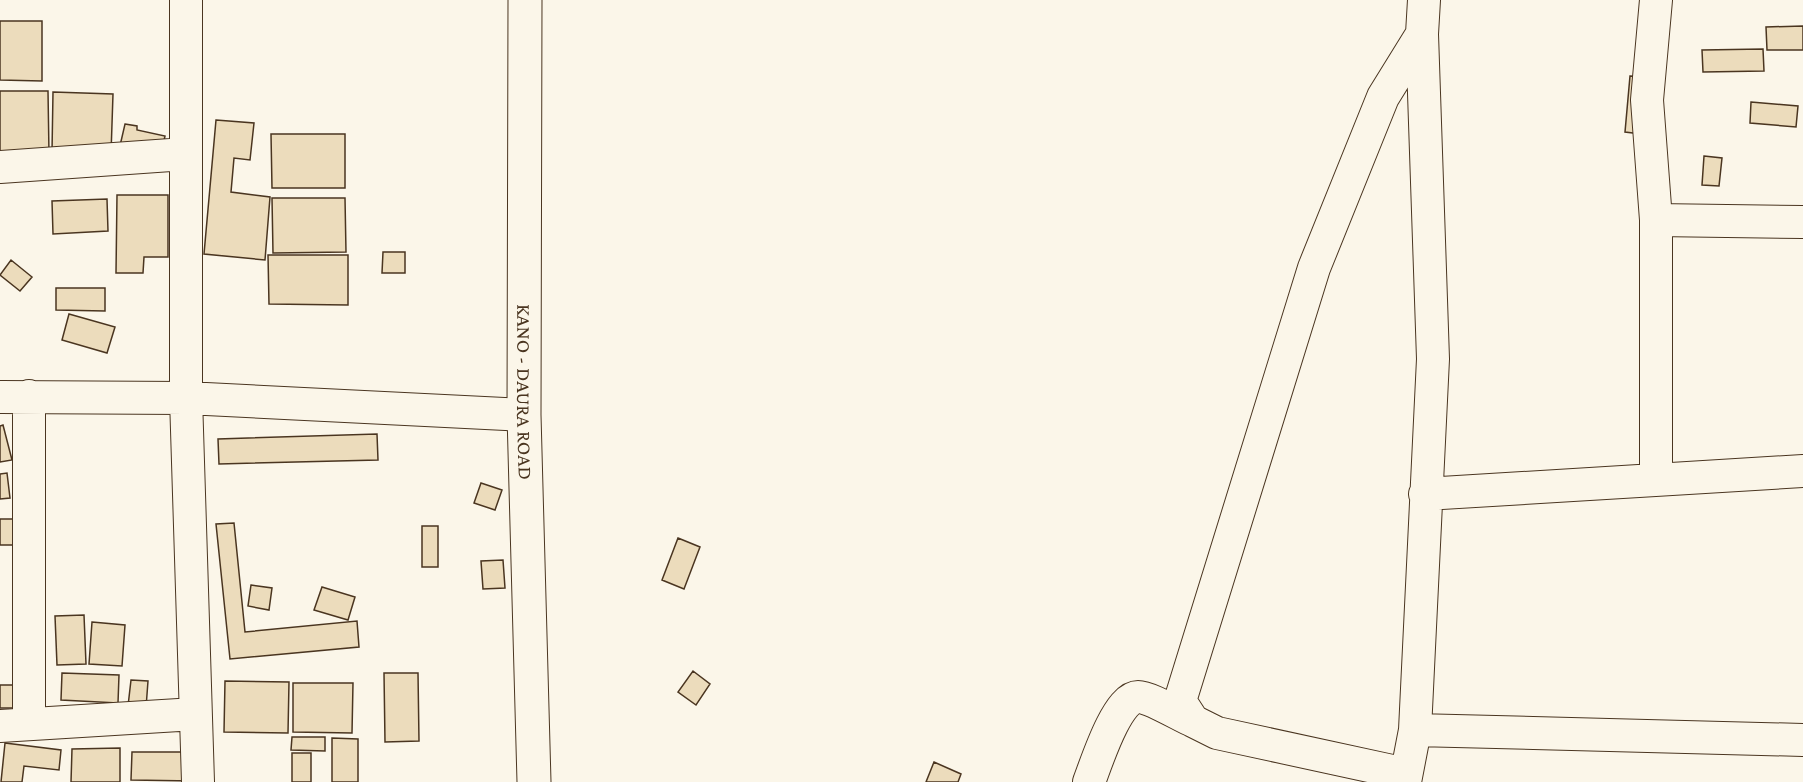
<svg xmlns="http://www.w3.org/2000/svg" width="1803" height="782" font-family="'Crimson Pro',serif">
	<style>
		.building { fill: #ecdcbc; stroke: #4a3520; stroke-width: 1.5 }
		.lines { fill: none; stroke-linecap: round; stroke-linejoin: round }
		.minor-casing { stroke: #4a3520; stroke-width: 34 }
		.highway-casing { stroke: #4a3520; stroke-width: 35 }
		.minor { stroke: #fbf6e9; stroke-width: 32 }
		.highway { stroke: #fbf6e9; stroke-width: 33 }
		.labels { text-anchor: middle; stroke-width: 4.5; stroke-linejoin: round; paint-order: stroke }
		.street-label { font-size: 20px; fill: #4a3520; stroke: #fbf6e9 }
	</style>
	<rect width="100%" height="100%" fill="#fbf6e9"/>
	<path class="building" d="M0 21H42V81L0 80Z
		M1803 26V50H1767L1766 27Z
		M1763 49 1764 71 1703 72 1702 50Z
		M1630 76 1646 77 1641 134 1625 132Z
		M0 91H48L49 154H0Z
		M53 92 113 94 111 154 52 152Z
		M1751 102 1798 106 1796 127 1750 123Z
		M216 120 254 123 250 160 234 158 231 192 270 197 265 260 204 254Z
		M125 124 137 126V130L165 136 160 159 119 150Z
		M271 134H345V188H272Z
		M1704 156 1722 158 1719 186 1702 185Z
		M117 195H168V257H144L143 273H116Z
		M272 198H345L346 252 273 253Z
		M107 199 108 231 53 234 52 201Z
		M383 252H405V273H382Z
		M268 255H348V305L269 304Z
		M11 260 32 277 20 291 0 275Z
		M56 288H105V311L56 310Z
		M69 314 115 327 107 353 62 340Z
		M3 425 12 460 0 462V426Z
		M377 434 378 460 219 464 218 439Z
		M7 473 10 498 0 499V474Z
		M481 483 502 490 495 510 474 503Z
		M0 519H14V545H0Z
		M234 523 245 632 357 621 359 647 230 659 216 524Z
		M422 526H438V567H422Z
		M678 538 700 547 684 589 662 580Z
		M503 560 505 588 483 589 481 561Z
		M251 585 272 588 269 610 248 606Z
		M322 587 355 597 348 620 314 610Z
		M84 615 86 664 57 665 55 616Z
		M92 622 125 625 122 666 89 664Z
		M693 671 710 684 696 705 678 692Z
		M62 673 119 675 118 703 61 700Z
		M384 673H418L419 741 385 742Z
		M131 680 148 681 146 708 128 706Z
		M225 681 289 682 288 733 224 732Z
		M293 683H353L352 733 293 732Z
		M0 685H15V708H0Z
		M292 737H325V751L291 750Z
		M332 738 358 739V782H332Z
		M5 743 61 750 59 770 24 766 22 782H1Z
		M120 748V782H71L72 749Z
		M132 752H193V781L131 780Z
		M292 753H311V782H292Z
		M934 762 961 774 958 782H926Z"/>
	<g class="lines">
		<defs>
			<path id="minor" d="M186 0V398L198 782
				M1656 0 1647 100 1656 220V480
				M0 167 185 154
				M1656 220 1803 222
				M29 396V724
				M0 397 186 398 524 415
				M1425 494 1803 471
				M0 726 195 714
				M1415 730 1803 740
				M1406 774 1217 733 1193 721 1180 701 1314 268 1383 97 1422 34
				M1089 782C1096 764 1117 697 1138 697 1150 697 1181 716 1193 721
				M1405 782 1415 730 1433 359 1422 34 1424 0"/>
			<g id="highway">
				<path id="s1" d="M525 0 524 415 534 782"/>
			</g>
		</defs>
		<use href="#minor" class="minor-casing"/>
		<use href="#highway" class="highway-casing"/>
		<use href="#minor" class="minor"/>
		<use href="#highway" class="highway"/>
	</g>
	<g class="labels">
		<g class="street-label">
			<text dy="7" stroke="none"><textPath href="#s1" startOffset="392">KANO - DAURA ROAD</textPath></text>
		</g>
	</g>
</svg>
